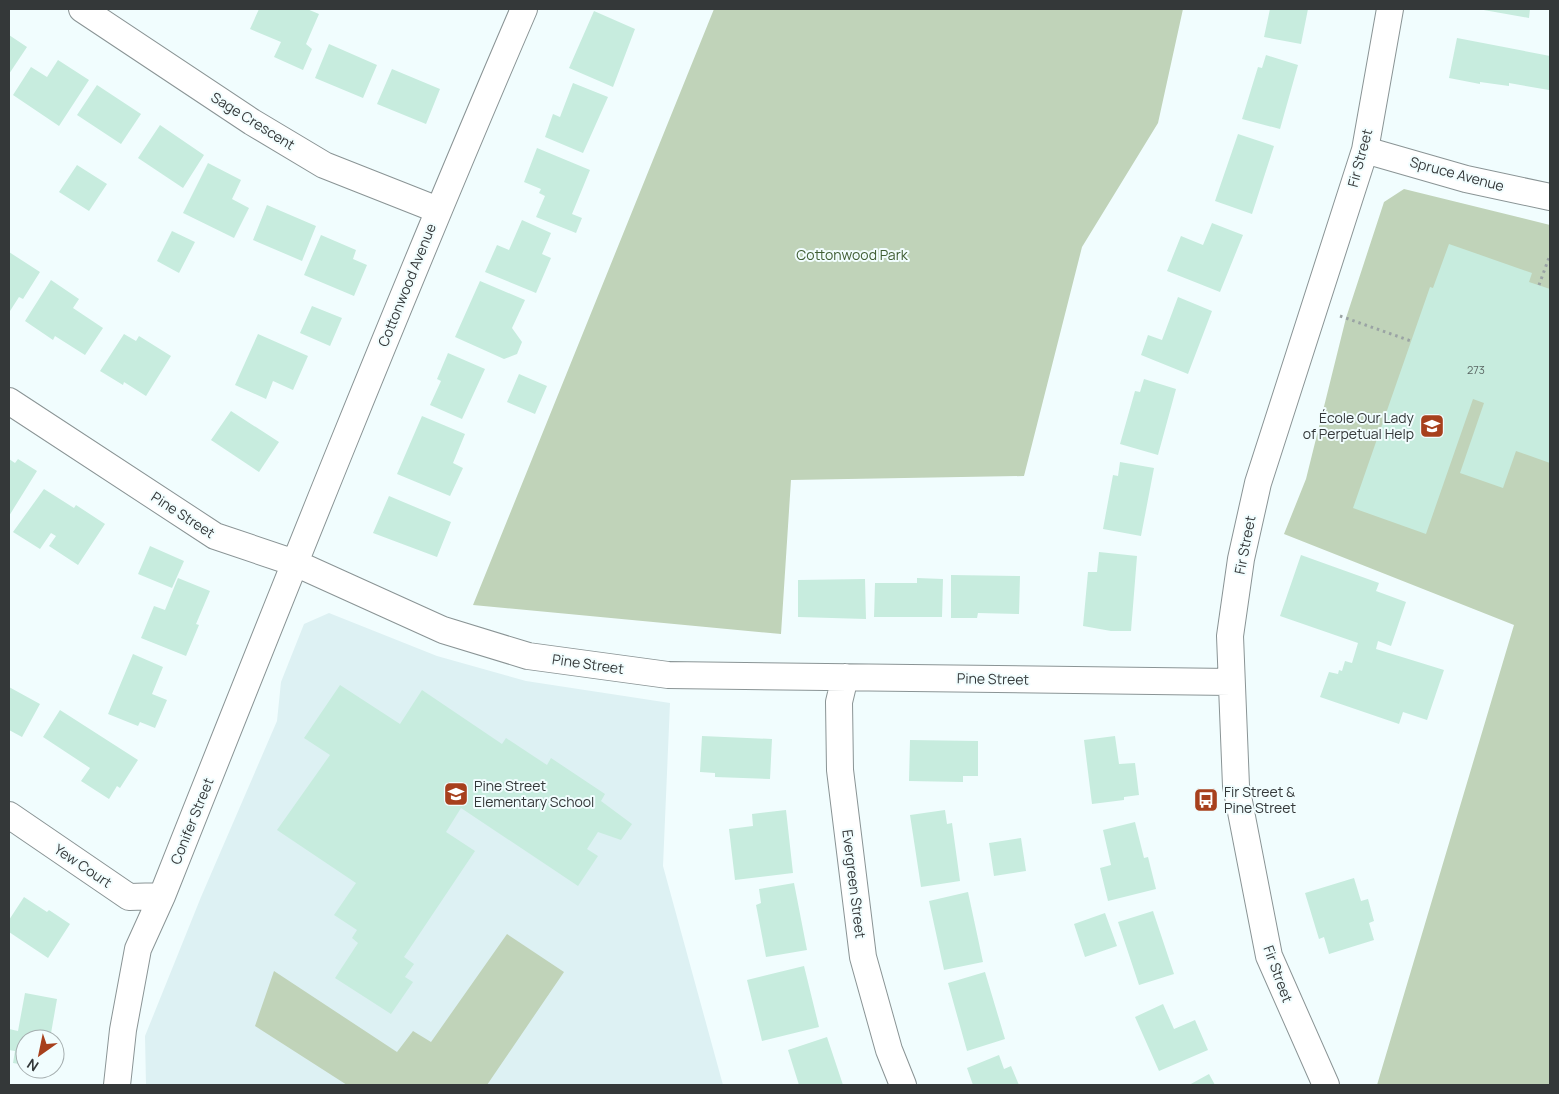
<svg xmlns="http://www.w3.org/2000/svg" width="1559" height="1094" font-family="Manrope,sans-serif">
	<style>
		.built { fill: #ddf1f3 }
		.green { fill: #c0d3b9 }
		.building { fill: #c7ecde }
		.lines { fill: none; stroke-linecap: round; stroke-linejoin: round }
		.minor-casing { stroke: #8a9495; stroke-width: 28 }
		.path { stroke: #9aa3a4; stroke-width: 3; stroke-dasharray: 2.5 4; stroke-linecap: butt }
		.minor { stroke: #fff; stroke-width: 26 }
		.labels { text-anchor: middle; stroke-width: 4; stroke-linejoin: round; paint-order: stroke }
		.number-label { font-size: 11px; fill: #596562 }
		.street-label { font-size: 14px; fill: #343839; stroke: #f1fdfe }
		.park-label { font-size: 14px; fill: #405e34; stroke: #f1fdfe }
		.poi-label { font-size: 14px; fill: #343839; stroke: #f1fdfe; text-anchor: start }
	</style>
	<rect width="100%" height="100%" fill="#f1fdfe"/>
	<path class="built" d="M329 613 437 656 526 681 670 703 663 866 723 1085H146L145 1036 201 897 277 721 281 682 304 624Z"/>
	<path class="green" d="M714 9H1183L1158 123 1082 247 1024 476 791 480 781 634 473 605Z
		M1404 189 1550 225V1085H1377L1514 625 1284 534 1306 479 1346 318 1384 202Z
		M507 934 564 972 487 1085H347L255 1026 274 971 397 1052 413 1031 431 1042Z"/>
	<path class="building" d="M259 9H307L319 14 306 44 312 49 303 70 274 57 281 42 250 29Z
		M1270 9H1308L1301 44 1264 37Z
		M1478 9H1530L1529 18Z
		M594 11 635 29 613 87 569 68Z
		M9 35 27 47 9 74Z
		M1457 38 1550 56 1549 90 1509 83V86L1480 82V84L1449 78Z
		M329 44 377 65 363 98 315 78Z
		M1266 55 1298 65 1280 129 1242 119 1258 67 1262 68Z
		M58 60 89 80 59 126 13 95 31 67 47 77Z
		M392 69 440 89 426 124 377 104Z
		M573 83 608 97 583 153 545 137 553 114 560 117Z
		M97 85 141 114 121 144 77 115Z
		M160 125 204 155 183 188 138 158Z
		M1238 134 1274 146 1252 214 1215 201Z
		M537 148 590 170 572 214 582 218 576 233 536 217 545 196 539 193 541 189 524 182Z
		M208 163 241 180 232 199 249 208 234 238 183 213Z
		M77 165 107 184 89 211 59 192Z
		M267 205 316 226 302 261 253 240Z
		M522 220 551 233 542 254 551 258 536 293 485 272 497 245 509 250Z
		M1212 223 1243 235 1220 292 1167 271 1181 236 1203 245Z
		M172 231 195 242 179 273 157 261Z
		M321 235 356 250 353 259 367 265 354 296 304 275Z
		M1449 244 1532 273 1529 282 1550 289V463L1516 451 1503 488 1460 473 1484 403 1473 399 1426 534 1353 508 1430 287 1433 288Z
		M9 252 40 272 23 299 19 297 10 311Z
		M51 280 79 299 73 308 103 328 85 355 55 336 53 340 25 321Z
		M480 281 525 300 512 328 522 342 517 354 504 359 455 337Z
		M1178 297 1212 311 1188 374 1141 355 1148 335 1162 340Z
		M312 306 342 318 330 346 300 333Z
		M124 334 136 341 139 336 171 356 146 396 124 382 123 385 100 371Z
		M258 334 308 356 293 390 273 381 266 399 235 385Z
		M448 353 485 369 462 419 430 405 441 381 437 379Z
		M519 374 547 386 535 414 507 402Z
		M1144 379 1176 389 1158 455 1120 444 1135 391 1140 392Z
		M231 411 279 442 259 472 211 440Z
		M422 416 465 434 453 463 463 468 450 496 397 474Z
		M9 459 15 463 18 459 37 471 9 516Z
		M1120 462 1154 468 1141 536 1103 529 1113 475 1118 476Z
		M44 489 74 508 76 505 105 524 78 565 49 546 56 536 51 533 40 549 13 532Z
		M389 496 451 522 437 557 373 533Z
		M150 546 184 561 172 588 138 574Z
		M1099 552 1137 556 1131 631H1111L1083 626 1088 572H1097Z
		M1301 555 1379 583 1376 591 1406 602 1391 646 1378 641 1376 649 1444 670 1427 720 1403 712 1399 724 1320 697 1329 672 1338 674 1339 670 1342 671 1345 661 1352 663 1358 643 1280 616Z
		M951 575 1020 576 1019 614 978 613 977 618H951Z
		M178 578 210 591 196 624 199 625 186 656 141 638 154 606 165 610Z
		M917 578 943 579 942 617H874L875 583H917Z
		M865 579 866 619 798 617V580Z
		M133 654 163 667 152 694 167 700 155 728 140 722 138 726 108 714Z
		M340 685 400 724 422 690 502 744 506 738 547 765 551 758 605 794 601 801 632 824 621 840 598 832 587 849 598 856 578 886 461 808 446 832 475 851 404 957 414 964 405 977 413 982 391 1014 335 978 358 943 352 938 357 930 334 915 356 883 277 830 330 755 304 738Z
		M9 687 40 704 22 737 9 730Z
		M60 710 138 760 120 788 117 786 109 799 81 781 90 768 43 737Z
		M702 736 772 739 770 779 715 777V773L700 772Z
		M1115 736 1119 764 1135 763 1139 795 1124 797V800L1092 804 1084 740Z
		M910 740 978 741V776H963V782L909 781Z
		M786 810 793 873 735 880 729 829 753 826 752 814Z
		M945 810 947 824 952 823 960 881 921 887 910 815Z
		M1135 822 1144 858 1148 857 1156 889 1108 901 1100 868 1111 865 1103 830Z
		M1021 838 1026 871 994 876 989 843Z
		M1354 878 1361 901 1368 899 1374 921 1369 923 1374 940 1329 954 1324 937 1319 939 1305 893Z
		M794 883 807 950 766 957 756 905 761 903 759 889Z
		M968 892 983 962 944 970 929 901Z
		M24 897 47 912 49 910 70 924 48 958 9 932V920Z
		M1153 911 1174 974 1139 985 1118 922Z
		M1105 913 1117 946 1085 957 1074 924Z
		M804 966 819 1027 762 1041 747 980Z
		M985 972 1005 1039 967 1051 948 983Z
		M25 993 57 999 50 1039H25V1065L13 1063 15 1051 9 1050V1029L18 1031Z
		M1163 1004 1174 1029 1195 1020 1208 1050 1159 1071 1135 1017Z
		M827 1037 843 1085H799L788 1050Z
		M999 1055 1004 1069 1011 1066 1019 1085H973L967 1068Z
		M1209 1074 1215 1085H1189Z"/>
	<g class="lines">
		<defs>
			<path id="minor" d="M82 9 252 122 324 165 438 210
				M1365 150 1466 179 1550 197
				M9 401 215 536 295 563 443 630 528 656 668 675 1231 682
				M845 677 839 702 840 770 863 957 889 1050 903 1085
				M9 815 129 897 162 896
				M117 1085 123 1030 138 949 162 896C280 599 398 302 524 9
				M1326 1085 1269 956 1236 786 1230 636 1241 559 1258 483 1365 150 1390 9"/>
		</defs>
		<use href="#minor" class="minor-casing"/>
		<path class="path" d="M1539 285 1550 255
			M1340 316 1411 341"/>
		<use href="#minor" class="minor"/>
	</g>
	<defs>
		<symbol id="school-square" viewBox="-11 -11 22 22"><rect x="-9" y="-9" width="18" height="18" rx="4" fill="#a7401d" stroke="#f1fdfe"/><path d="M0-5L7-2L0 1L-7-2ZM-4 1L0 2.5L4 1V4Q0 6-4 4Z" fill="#fff"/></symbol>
		<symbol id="bus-square" viewBox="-11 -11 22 22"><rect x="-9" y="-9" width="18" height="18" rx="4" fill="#a7401d" stroke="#f1fdfe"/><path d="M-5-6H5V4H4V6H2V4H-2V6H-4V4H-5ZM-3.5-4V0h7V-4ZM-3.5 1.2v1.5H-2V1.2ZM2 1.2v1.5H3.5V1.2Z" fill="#fff"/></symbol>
	</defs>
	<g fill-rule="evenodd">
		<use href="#school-square" x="1418" y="412" width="28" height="28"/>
		<use href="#school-square" x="442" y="780" width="28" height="28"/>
		<use href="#bus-square" x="1192" y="786" width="28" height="28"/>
	</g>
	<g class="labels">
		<g class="number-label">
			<text x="1476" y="374">273</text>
		</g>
		<g class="street-label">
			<text transform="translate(253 121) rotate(32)" y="5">Sage Crescent</text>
			<text transform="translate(1360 158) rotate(-75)" y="5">Fir Street</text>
			<text transform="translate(1457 174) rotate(15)" y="5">Spruce Avenue</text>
			<text transform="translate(407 285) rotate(-68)" y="5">Cottonwood Avenue</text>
			<text transform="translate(183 515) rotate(33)" y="5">Pine Street</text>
			<text transform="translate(1245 545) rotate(-79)" y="5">Fir Street</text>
			<text transform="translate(588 664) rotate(8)" y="5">Pine Street</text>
			<text transform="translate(993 679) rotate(1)" y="5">Pine Street</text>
			<text transform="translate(192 821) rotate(-68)" y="5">Conifer Street</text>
			<text transform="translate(83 866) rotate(34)" y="5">Yew Court</text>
			<text transform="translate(854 884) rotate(83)" y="5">Evergreen Street</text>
			<text transform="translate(1278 974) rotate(70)" y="5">Fir Street</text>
		</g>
		<g class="park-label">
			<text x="852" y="260">Cottonwood Park</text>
		</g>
		<g class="poi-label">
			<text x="1414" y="423" text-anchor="end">École Our Lady<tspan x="1414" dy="16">of Perpetual Help</tspan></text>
			<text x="474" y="791">Pine Street<tspan x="474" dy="16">Elementary School</tspan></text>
			<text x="1224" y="797">Fir Street &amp;<tspan x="1224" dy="16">Pine Street</tspan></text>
		</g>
	</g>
	<rect width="1559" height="1094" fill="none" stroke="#343839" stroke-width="20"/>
	<g transform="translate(40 1054) rotate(213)"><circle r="24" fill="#f1fdfe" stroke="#a5aeaf"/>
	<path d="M0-4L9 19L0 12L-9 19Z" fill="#a7401d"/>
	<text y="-8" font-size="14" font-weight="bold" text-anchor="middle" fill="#343839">N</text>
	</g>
</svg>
